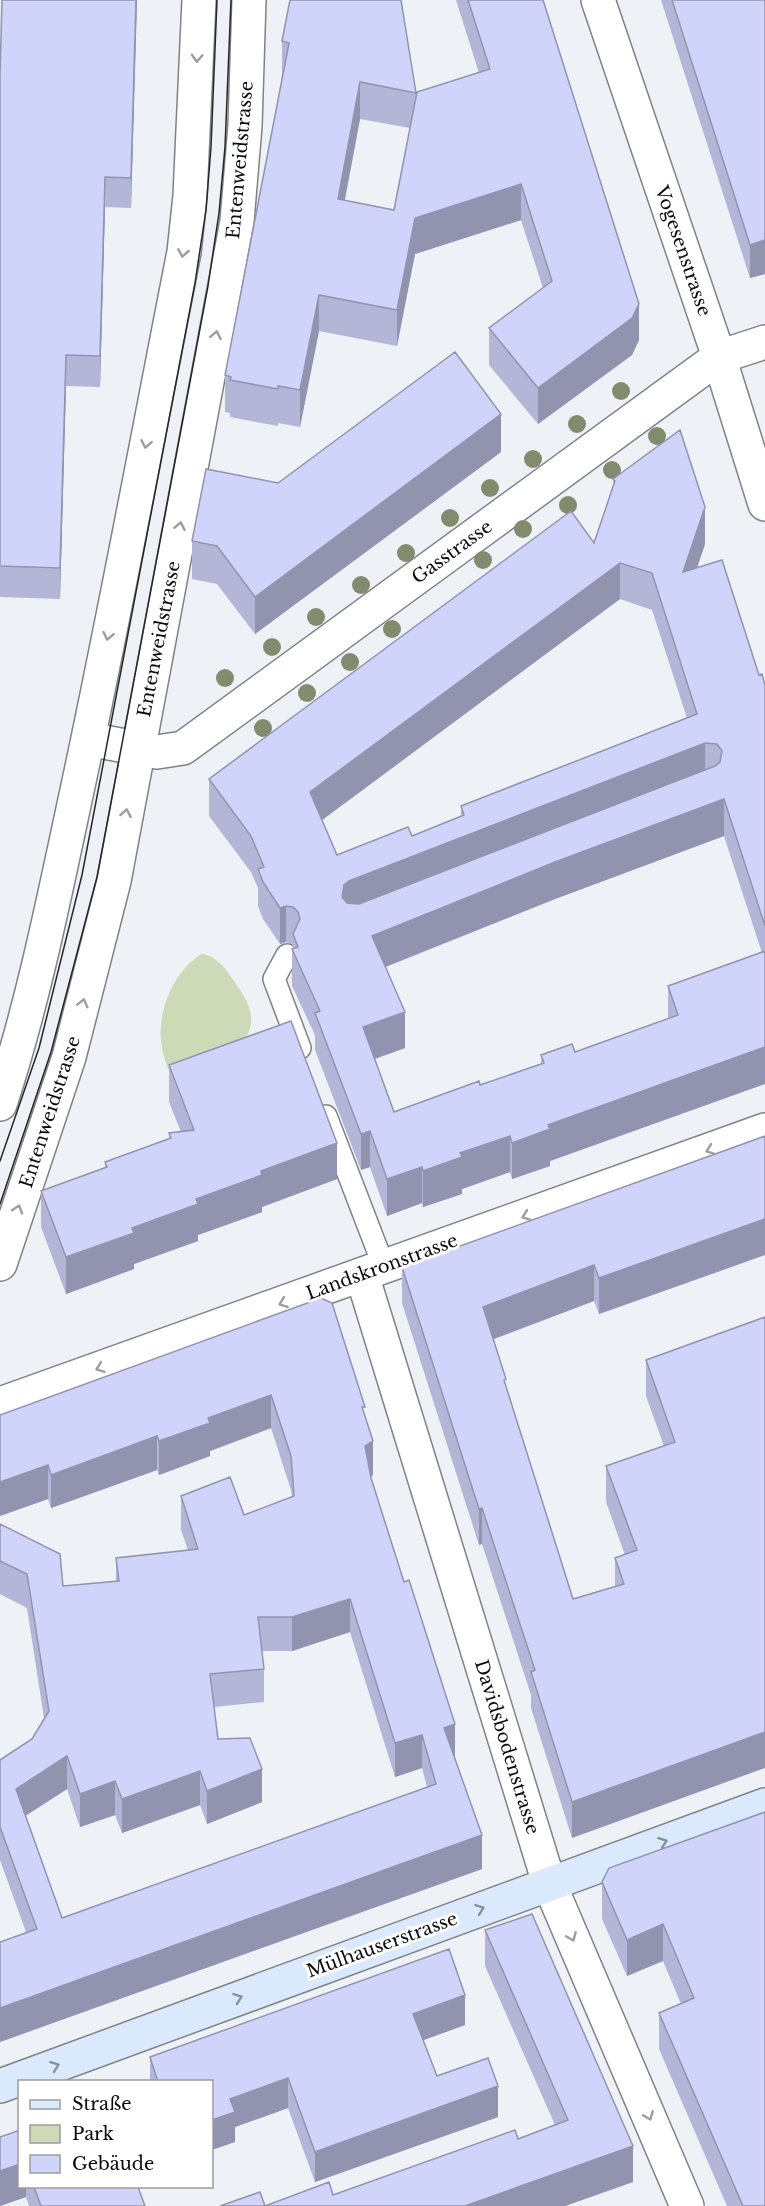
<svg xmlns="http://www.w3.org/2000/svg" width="765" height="2206" font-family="'Libre Baskerville',serif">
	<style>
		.green { fill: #cedab7 }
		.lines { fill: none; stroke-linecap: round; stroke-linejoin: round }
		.lane-casing { stroke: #808386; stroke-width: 24 }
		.street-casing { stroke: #808386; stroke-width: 36 }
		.secondary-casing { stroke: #808386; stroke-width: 36 }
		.lane { stroke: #fff; stroke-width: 21 }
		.street { stroke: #fff; stroke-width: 33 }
		.secondary { stroke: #dae9fc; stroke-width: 33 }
		.tram { stroke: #262729; stroke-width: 1.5 }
		.tree { fill: #828b6e }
		.wall { fill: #b3b6d7; fill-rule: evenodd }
		.shaded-wall { fill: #9294af }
		.building { fill: #d0d4fa; stroke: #9294af; stroke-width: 1.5; fill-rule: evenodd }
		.oneway { stroke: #9d9d9e }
		.oneway2 { stroke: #87909c }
		.labels { text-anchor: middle; stroke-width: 6; stroke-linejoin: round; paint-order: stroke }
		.street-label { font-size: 18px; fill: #0a0b0d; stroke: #fff }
	</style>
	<rect width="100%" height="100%" fill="#eef1f5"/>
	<path class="green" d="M202 954C218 956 228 972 236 984 281 1044 216 1059 173 1080 167 1067 162 1054 161 1040 158 1009 175 969 202 954Z"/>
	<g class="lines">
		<defs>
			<path id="lane" d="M287 955 274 979 300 1048
				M326 1116 384 1267"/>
			<path id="street" d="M598 0 719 357 765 504
				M88 739 157 752 183 748 719 357 765 342
				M0 1104C34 1000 55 893 78 786 116 609 149 430 184 252L190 196 199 0
				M0 1264 69 1057 114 881 237 221 245 126 249 0
				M362 1275 549 1883 687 2206
				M0 1404 765 1130"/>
			<path id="secondary" d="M0 2086 765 1805"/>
		</defs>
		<use href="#lane" class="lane-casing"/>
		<use href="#street" class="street-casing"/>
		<use href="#secondary" class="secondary-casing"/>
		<use href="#lane" class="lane"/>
		<use href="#street" class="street"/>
		<use href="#secondary" class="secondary"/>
		<path class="tram" d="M0 1161 39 1048 82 875 195 283 206 210 211 147 217 0
			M0 1204 51 1052 97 877 208 286 219 213 225 147 231 0"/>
	</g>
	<g class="tree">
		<circle cx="621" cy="391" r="9"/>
		<circle cx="577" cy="424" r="9"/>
		<circle cx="657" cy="436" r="9"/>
		<circle cx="533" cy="459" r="9"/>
		<circle cx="612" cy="470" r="9"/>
		<circle cx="490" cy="488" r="9"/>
		<circle cx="568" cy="505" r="9"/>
		<circle cx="450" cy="518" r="9"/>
		<circle cx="523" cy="529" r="9"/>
		<circle cx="406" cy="553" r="9"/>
		<circle cx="483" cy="560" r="9"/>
		<circle cx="361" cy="585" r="9"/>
		<circle cx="316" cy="617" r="9"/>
		<circle cx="392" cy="629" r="9"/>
		<circle cx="272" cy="647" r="9"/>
		<circle cx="350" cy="662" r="9"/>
		<circle cx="225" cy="678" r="9"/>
		<circle cx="307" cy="693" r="9"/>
		<circle cx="263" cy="728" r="9"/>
	</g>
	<path class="wall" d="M137 0 131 208 105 207 100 387 66 386 60 599 0 597V74Z
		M290 0 416 93V97L479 73 456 0H543L639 340 632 355 538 424 489 365V328L543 288 521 220 415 254 397 346 319 331 300 427 278 423V426L230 417V413L225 412V375L282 78V41ZM360 119 410 128 394 210 345 200Z
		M661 0H765V274L750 278Z
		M501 452 255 634 217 584 192 579V541L278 483Z
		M613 479 705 544 697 568 765 685V1084L550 1161V1166L512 1179 510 1172 462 1189V1194L423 1207 422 1203 387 1216 370 1167 361 1170 315 1050V1035L292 986V949H293V944L286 942 280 944 263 919 258 906V888L251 872 209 816V779L594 543 613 485ZM620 599 652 610 687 718 461 806V816L412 836 337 855 322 820ZM724 836 762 953 668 986V1019L575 1052 541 1055V1064L480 1085 394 1112 375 1059 405 1048 386 967 555 899Z
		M169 1065 337 1179 262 1207V1212L198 1235V1241L134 1264V1269L66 1294 41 1227V1191L105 1168V1162L169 1139V1133L181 1132 169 1102Z
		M765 1136V1255L599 1314 594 1301 494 1339 506 1388 573 1599 615 1586V1558L625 1555 606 1502V1466L664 1446 646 1396V1360L765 1317 572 1838 531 1708V1695L482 1544 479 1545 402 1303V1267Z
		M321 1298 373 1475 371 1476 455 1757 482 1869 0 2042V1942L26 1932 0 1860V1760L32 1739 44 1718 27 1608 0 1594V1524L63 1586 116 1581V1558L188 1550 181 1530V1496L244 1515 292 1497 291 1490 271 1428 210 1451V1456L159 1475 157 1470 51 1508 48 1499 0 1516V1415ZM350 1632 395 1777 422 1768 427 1787 62 1918 25 1816 67 1789 80 1827 115 1815 122 1833 200 1805 207 1824 262 1802 218 1739 214 1707 264 1702V1669L262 1651H292Z
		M765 1812V2206H727L659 2049V2013L681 2004 663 1961 627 1976 602 1919V1882Z
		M485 1930 633 2182 565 2206H220H265L333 2195 518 2139 555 2125 485 1966Z
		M465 2025 423 2040 437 2076 498 2117 315 2182 288 2108 235 2127V2142L212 2082H150V2057Z
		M20 2187H138L145 2206H29L26 2197 0 2206Z"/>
	<path class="shaded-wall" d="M136 0H137L131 208V178Z
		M360 82V119L338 235V199Z
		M105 177V207L100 387V356Z
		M521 184V220L415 254 397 346V310L415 218Z
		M765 240V274L750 278V245Z
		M319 295V331L300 427V390Z
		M639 304V340L632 355 538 424V388Z
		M66 355V386L60 599V568Z
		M501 414V452L255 634V597Z
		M705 507V544L683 609V572Z
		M620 563V599L310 829V792Z
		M705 743V779L349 917 342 897 344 885 349 881Z
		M724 799V836L555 899 372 972V936L555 862Z
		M286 906V942L280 944V908Z
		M405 1012V1048L363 1063V1027Z
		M765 1047V1084L550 1161V1166L512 1179V1143L548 1125Z
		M370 1131V1167L361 1170V1134Z
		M510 1136V1172L462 1189V1194L423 1207V1171L460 1153Z
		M337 1143V1179L262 1207V1212L198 1235V1241L134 1264V1269L66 1294V1257L261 1171Z
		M422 1167V1203L387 1216V1179Z
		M765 1219V1255L599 1314V1278Z
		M594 1265V1301L483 1343V1307Z
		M271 1395V1428L210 1451V1456L159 1475V1441L208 1418Z
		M157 1436V1470L51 1508V1475Z
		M373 1441V1475L365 1480V1446Z
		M48 1465V1499L0 1516V1482Z
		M482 1508V1544L479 1545V1509Z
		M350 1599V1632L292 1651V1617Z
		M455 1724V1758L444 1728Z
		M765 1732V1768L572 1838V1802Z
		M422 1735V1768L395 1777V1743Z
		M67 1756V1789L16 1822V1789Z
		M262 1769V1802L207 1824V1791Z
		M200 1771V1805L122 1833V1799Z
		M115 1781V1815L80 1827V1794Z
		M482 1835V1869L0 2042V2008Z
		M663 1924V1961L627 1976V1940Z
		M465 1995V2025L413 2044V2014Z
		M288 2078V2108L235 2127V2142L212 2150V2120L230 2099Z
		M498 2086V2117L315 2182V2152Z
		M633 2146V2182L565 2206H465Z
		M20 2164V2187H26V2197L0 2206V2171Z"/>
	<path class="building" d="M2 0H136L131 178 105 177 100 356 66 355 60 568 0 566V74Z
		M290 0H401L416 93 360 82 338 199 394 210 417 92 490 69 468 0H543L639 304 632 318 538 388 489 328 552 281 521 184 415 218 397 310 319 295 300 390 278 386V389L230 380 231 377 225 375 289 43 282 41Z
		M672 0H765V240L750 245Z
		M455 352 501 414 255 597 217 546 192 541 206 469 278 483Z
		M680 430 705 507 683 572 722 560 759 675 762 674 765 685V926L724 799 555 862 372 936 405 1012 363 1027 394 1112 479 1081 480 1085 544 1063 541 1055 572 1044 575 1052 678 1015 668 986 765 951V1047L548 1125 550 1129 512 1143 510 1136 460 1153 462 1157 423 1171 422 1167 387 1179 370 1131 361 1134 315 1013 320 1011 292 949 298 947 293 934 300 919 298 912 293 907 286 906 280 908 263 882 258 869 264 867 251 836 209 779 571 511 594 543 615 481 613 479ZM620 563 652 573 697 714 461 806 464 815 412 836 408 827 337 855 310 792ZM705 743 717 744 722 751 720 762 715 766 359 904 347 903 342 897 344 885 349 881Z
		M291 1021 337 1143 261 1171 262 1175 196 1199 198 1204 132 1228 134 1233 66 1257 41 1191 107 1167 105 1162 171 1138 169 1133 194 1130 169 1065Z
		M765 1136V1219L599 1278 594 1265 483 1307 506 1379 504 1380 509 1396 573 1599 624 1584 615 1558 637 1550 606 1466 675 1442 646 1360 765 1317V1732L572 1802 531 1672 535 1670 482 1508 479 1509 402 1267Z
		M321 1298 332 1303 365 1407H362L373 1441 365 1446 371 1478 404 1582 409 1580 455 1724 444 1728 482 1835 0 2008V1942L37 1929 0 1827V1760L32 1739 49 1711 27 1574 0 1561V1524L60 1554 63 1586 119 1581 116 1558 198 1549 181 1496 230 1477 244 1515 294 1496 291 1456 271 1395 208 1418 210 1423 159 1441 157 1436 51 1475 48 1465 0 1482V1415ZM350 1599 395 1743 422 1735 436 1784 62 1918 16 1789 67 1756 80 1794 115 1781 122 1799 200 1771 207 1791 262 1769 250 1738 218 1739 210 1674 264 1669 258 1617H292Z
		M765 1812V2206H743L659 2013 694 1998 663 1924 627 1940 602 1882 609 1868Z
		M532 1914 633 2146 465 2206H220L260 2192 265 2206 329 2182 333 2195 515 2130 518 2139 568 2120 485 1930Z
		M449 1949 465 1995 413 2014 437 2076 488 2058 498 2086 315 2152 288 2078 230 2099 235 2112 212 2120V2082H158L150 2057Z
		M20 2130V2164L0 2171V2137Z
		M34 2187H138L145 2206H41Z"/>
	<defs><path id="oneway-chevron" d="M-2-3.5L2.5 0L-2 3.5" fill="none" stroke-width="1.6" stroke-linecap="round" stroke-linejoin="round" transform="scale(1.5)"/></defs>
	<g class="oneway">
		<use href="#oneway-chevron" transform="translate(197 58) rotate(93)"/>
		<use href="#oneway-chevron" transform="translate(183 253) rotate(99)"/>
		<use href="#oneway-chevron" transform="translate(216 335) rotate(-79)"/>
		<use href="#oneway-chevron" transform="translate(146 444) rotate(101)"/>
		<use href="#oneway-chevron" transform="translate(180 526) rotate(-79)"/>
		<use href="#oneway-chevron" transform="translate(108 636) rotate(101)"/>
		<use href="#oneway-chevron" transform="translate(126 813) rotate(-80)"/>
		<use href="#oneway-chevron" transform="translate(83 1003) rotate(-76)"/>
		<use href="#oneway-chevron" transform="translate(710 1150) rotate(160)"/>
		<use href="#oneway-chevron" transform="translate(18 1209) rotate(-72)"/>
		<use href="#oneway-chevron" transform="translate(526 1216) rotate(160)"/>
		<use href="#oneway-chevron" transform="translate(283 1303) rotate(160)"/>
		<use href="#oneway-chevron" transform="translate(100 1368) rotate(160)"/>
		<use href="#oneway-chevron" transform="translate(572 1937) rotate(67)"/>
		<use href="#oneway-chevron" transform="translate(649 2116) rotate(67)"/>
	</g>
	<g class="oneway2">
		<use href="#oneway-chevron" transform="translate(663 1842) rotate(-20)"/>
		<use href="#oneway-chevron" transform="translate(480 1909) rotate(-20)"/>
		<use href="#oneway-chevron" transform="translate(238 1998) rotate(-20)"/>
		<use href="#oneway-chevron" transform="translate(55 2066) rotate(-20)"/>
	</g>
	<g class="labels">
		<g class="street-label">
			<text transform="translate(240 160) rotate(-85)" y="6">Entenweidstrasse</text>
			<text transform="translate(683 251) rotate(71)" y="6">Vogesenstrasse</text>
			<text transform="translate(452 552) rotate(-36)" y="6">Gasstrasse</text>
			<text transform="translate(159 639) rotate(-79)" y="6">Entenweidstrasse</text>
			<text transform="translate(50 1112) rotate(-72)" y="6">Entenweidstrasse</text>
			<text transform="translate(382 1267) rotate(-20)" y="6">Landskronstrasse</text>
			<text transform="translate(507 1747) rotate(73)" y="6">Davidsbodenstrasse</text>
			<text transform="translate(382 1945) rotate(-20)" y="6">Mülhauserstrasse</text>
		</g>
	</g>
	<rect x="18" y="2080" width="195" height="108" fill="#ffffff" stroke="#9d9d9e" stroke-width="1.5"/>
	<rect x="30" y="2100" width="30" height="9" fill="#dae9fc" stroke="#9d9d9e" stroke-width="1.5"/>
	<text x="72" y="2110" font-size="18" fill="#0a0b0d">Straße</text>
	<rect x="30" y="2125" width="30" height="18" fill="#cedab7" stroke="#9d9d9e" stroke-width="1.5"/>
	<text x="72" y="2140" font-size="18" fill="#0a0b0d">Park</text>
	<rect x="30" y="2155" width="30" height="18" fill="#d0d4fa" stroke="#9d9d9e" stroke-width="1.5"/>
	<text x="72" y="2170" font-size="18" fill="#0a0b0d">Gebäude</text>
</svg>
